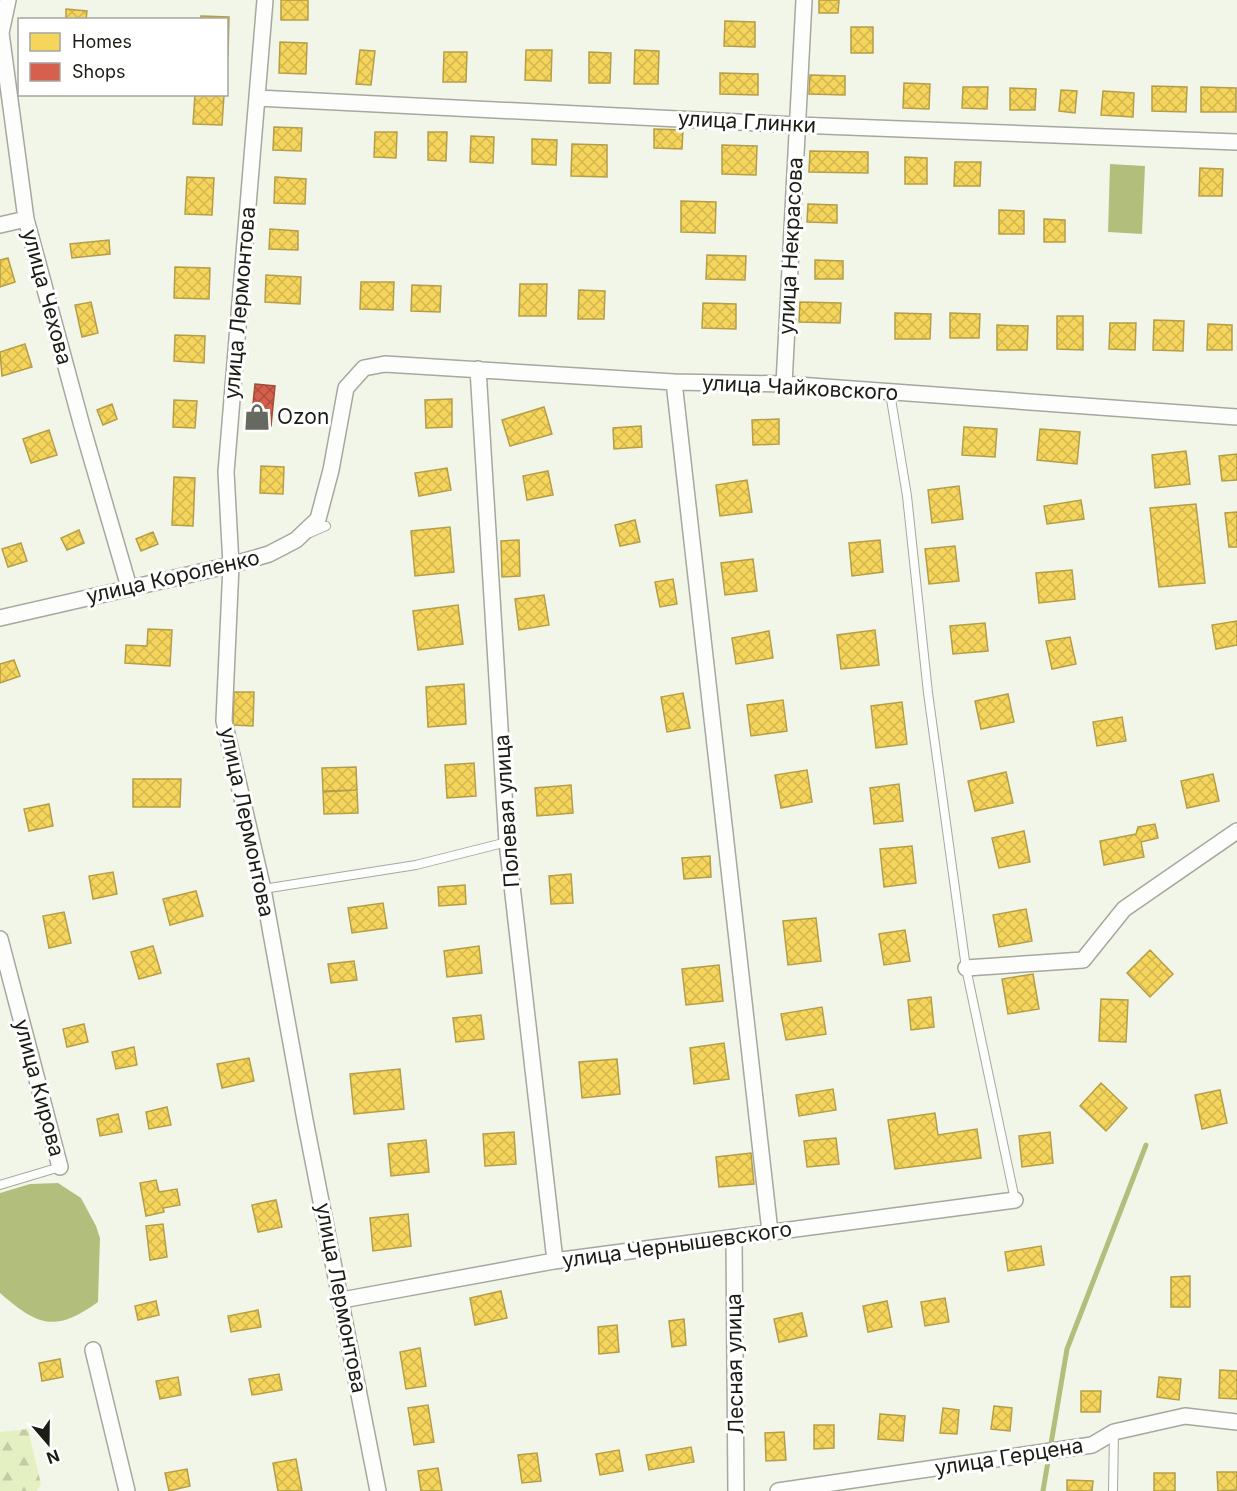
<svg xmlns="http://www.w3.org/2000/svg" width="1237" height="1491" font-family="Inter,sans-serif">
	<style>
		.forest { fill: url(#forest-firs) }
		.water { fill: #b2bf7c }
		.homes { fill: url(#homes-cross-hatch); stroke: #b49e47; stroke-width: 1.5 }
		.shops { fill: url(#shops-cross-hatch); stroke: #9e4c3c; stroke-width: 1.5 }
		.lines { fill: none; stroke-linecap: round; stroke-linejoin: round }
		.stream { stroke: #b2bf7c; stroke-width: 5 }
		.service-casing { stroke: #a5a89e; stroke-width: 10 }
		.minor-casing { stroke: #a5a89e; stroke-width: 18 }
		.service { stroke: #fdfefc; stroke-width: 8 }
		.minor { stroke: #fdfefc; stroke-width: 15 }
		.labels { text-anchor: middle; stroke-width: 6; stroke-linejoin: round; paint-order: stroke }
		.street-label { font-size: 21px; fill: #1b1d15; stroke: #fff }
		.poi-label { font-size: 21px; fill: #1b1d15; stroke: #fff; text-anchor: start }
	</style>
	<defs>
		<pattern id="forest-firs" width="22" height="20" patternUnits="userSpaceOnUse" patternTransform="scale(1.5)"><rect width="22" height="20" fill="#e4efc2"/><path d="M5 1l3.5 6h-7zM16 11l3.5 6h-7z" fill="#c3cca6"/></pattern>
		<pattern id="homes-cross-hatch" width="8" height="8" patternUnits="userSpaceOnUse" patternTransform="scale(1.5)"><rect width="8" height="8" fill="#f6d55c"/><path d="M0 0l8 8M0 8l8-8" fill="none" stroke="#d2b64f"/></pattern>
		<pattern id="shops-cross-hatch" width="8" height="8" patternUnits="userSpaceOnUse" patternTransform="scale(1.5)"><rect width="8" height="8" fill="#d6604d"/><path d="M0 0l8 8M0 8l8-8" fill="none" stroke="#ad4f3f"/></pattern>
	</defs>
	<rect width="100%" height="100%" fill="#f2f6e9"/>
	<path class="forest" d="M28 1429 41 1484 37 1491H0V1432Z"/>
	<path class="water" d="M1110 164 1145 166 1142 234 1108 232Z
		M58 1183 81 1198 96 1226 100 1238 98 1302C55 1333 38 1326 0 1293V1193L30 1184Z"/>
	<path class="homes" d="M281 0H308V20H281Z
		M819 0H839L838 13H819Z
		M66 9 87 11 86 20H66Z
		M201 16 229 17 228 56H226V20H201Z
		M725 21 755 22V47L724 46Z
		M851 27H873V53H851Z
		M280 42 307 43 306 74 279 73Z
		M360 50 375 51 371 85 356 84Z
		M526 50H552L551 81 525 80Z
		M635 50 659 51 658 84H634Z
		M444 52H467L466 82H443Z
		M589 52 611 53 610 83H589Z
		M720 73 758 74V95L720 94Z
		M810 75 845 76V95L809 94Z
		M904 83 930 84 929 109 903 108Z
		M1152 86 1187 87 1186 112 1152 111Z
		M963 87H988L987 109 962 108Z
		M1201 87 1236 88V112H1201Z
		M1010 88 1036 89 1035 110H1010Z
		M1061 90 1077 91 1075 113 1059 111Z
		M1103 91 1134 93 1133 117 1101 115Z
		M195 94 224 95 222 125 193 124Z
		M274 127 302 128 301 151 273 150Z
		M654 129 683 130 682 149 654 148Z
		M375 132H397L396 158 374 157Z
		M428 132H447L446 161 428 160Z
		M471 136 494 137 493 163 470 162Z
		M532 139 557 140 556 165 532 164Z
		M572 144 607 145V177L571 176Z
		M722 145 757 146 756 175 722 174Z
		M810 151 868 152V173L809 172Z
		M905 157 927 158V184H905Z
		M955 162H981L980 186H954Z
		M1200 168 1223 169 1222 196H1199Z
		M187 177 214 178 212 215 185 214Z
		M275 177 306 179 305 204 274 203Z
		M681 201 716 202 715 233 681 232Z
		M808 204 837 205V223L807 222Z
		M999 210 1024 211V234H999Z
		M1044 219 1065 220V242H1044Z
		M270 229 298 231V250L269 249Z
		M109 240 110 254 72 258 70 244Z
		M707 255 746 256 745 280 706 279Z
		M8 258 15 282 0 287V260Z
		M815 260 843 261V279H815Z
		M175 267 210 268 209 299 174 298Z
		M266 275 301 277 300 304 265 302Z
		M361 282H394L393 310 360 309Z
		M520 284H547L546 316H519Z
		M412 285 441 286 440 312 411 311Z
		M579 290 605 291 604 319H578Z
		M91 302 98 333 82 337 75 305Z
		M800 302 841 303 840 323 799 322Z
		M703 303 736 304V329L702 328Z
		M895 313 931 314 930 339H895Z
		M950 313 980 314 979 338H950Z
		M1057 316H1083V350L1057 349Z
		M1154 320 1184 321 1183 351 1153 350Z
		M1110 323H1136L1135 350 1109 349Z
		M1208 324 1232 325V350H1207Z
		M997 325 1028 326 1027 350H997Z
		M175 335 205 336 204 363 174 361Z
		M25 344 32 367 2 376 0 352Z
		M452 399V427L426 428 425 400Z
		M174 400 197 401 195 428 173 427Z
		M112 404 117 419 103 425 97 410Z
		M544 407 552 434 510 446 502 420Z
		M779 419V444L753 445 752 420Z
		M641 426 642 447 614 449 613 428Z
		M964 427 997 429 995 457 962 455Z
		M1040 429 1080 432 1077 464 1037 460Z
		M49 430 57 455 31 463 23 439Z
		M1186 451 1190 484 1155 488 1152 455Z
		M1237 454V480L1222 481 1219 456Z
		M261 466 284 467 283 494 260 493Z
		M447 468 451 490 419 496 415 473Z
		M548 471 553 495 527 500 523 476Z
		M174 477 195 478 193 526 172 525Z
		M747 480 752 512 720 516 716 485Z
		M959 486 963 519 932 523 928 490Z
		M1081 500 1084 519 1047 524 1044 506Z
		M1196 504 1205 583 1159 587 1150 508Z
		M1237 512V547H1229L1225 513Z
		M635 520 640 542 620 546 615 525Z
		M450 527 454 572 415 576 411 531Z
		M79 530 84 543 67 550 61 538Z
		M153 532 158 544 141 551 136 539Z
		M519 540 520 576 502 577 501 541Z
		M880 540 883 572 852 576 849 543Z
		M21 543 27 561 8 567 2 549Z
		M955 546 959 581 929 584 925 549Z
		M753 559 757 591 725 595 721 563Z
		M1072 570 1075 599 1039 603 1036 573Z
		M673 579 677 604 660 607 655 582Z
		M544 595 549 625 519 630 515 599Z
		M458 605 463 644 418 650 413 611Z
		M1237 621V645L1216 649 1212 625Z
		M985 623 988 651 953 654 950 626Z
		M148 629 172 630 170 666 125 663 126 645 147 646Z
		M875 630 879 665 841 669 837 635Z
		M769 631 773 658 736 664 732 638Z
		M1070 637 1076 664 1052 669 1046 641Z
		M14 660 20 676 0 683V664Z
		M464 684 466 724 428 727 426 687Z
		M234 692H254L253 726 233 725Z
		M683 693 690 728 667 732 661 697Z
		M1008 694 1014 722 981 729 975 701Z
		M783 700 787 731 751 736 747 705Z
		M902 702 907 744 876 748 871 706Z
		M1122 717 1126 741 1097 746 1093 722Z
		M474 763 476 796 447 798 445 765Z
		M356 767 357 790 323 791 322 768Z
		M807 770 812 802 781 808 775 775Z
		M1006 772 1013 803 975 811 968 781Z
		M1213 774 1219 801 1187 808 1181 781Z
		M133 779H181L180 807H133Z
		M899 784 903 821 874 824 870 788Z
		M571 785 573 813 537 816 535 788Z
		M357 790 358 813 324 814 323 792Z
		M49 804 53 826 29 831 24 809Z
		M1155 824 1158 838 1141 842 1144 857 1104 865 1100 841 1136 834 1138 827Z
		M1024 831 1030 862 999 868 992 838Z
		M912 846 916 883 884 887 880 849Z
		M710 856 711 877 684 879 682 858Z
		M113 872 117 894 93 899 89 876Z
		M571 874 573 903 551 904 549 876Z
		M465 885 466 904 439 906 438 887Z
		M196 891 203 916 170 925 163 899Z
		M383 903 387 928 352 933 348 908Z
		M1026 909 1032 941 999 947 993 915Z
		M64 912 71 943 49 948 43 916Z
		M816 918 821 961 788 965 783 921Z
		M905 930 910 961 884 965 879 934Z
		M153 946 161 973 139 979 131 952Z
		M479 946 482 973 447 977 444 951Z
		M1150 950 1173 974 1150 997 1127 973Z
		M354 961 357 980 331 983 328 964Z
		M719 965 723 1001 686 1005 682 969Z
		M1033 974 1039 1009 1008 1014 1002 979Z
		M931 997 934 1027 911 1030 908 1000Z
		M1101 999 1128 1000 1126 1042 1099 1041Z
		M822 1007 826 1034 786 1040 781 1014Z
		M481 1015 484 1039 456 1042 453 1018Z
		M84 1024 88 1042 67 1047 63 1029Z
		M724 1043 729 1079 694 1084 690 1048Z
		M134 1047 137 1065 116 1069 112 1052Z
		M249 1058 254 1081 222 1088 217 1064Z
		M617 1059 620 1094 582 1098 579 1062Z
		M400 1069 404 1109 354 1114 350 1074Z
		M1101 1083 1127 1108 1106 1131 1080 1106Z
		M833 1089 836 1110 799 1116 796 1095Z
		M1220 1090 1227 1123 1202 1129 1195 1095Z
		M167 1107 171 1125 149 1129 146 1112Z
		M935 1113 938 1135 977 1129 981 1158 895 1169 888 1120Z
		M118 1114 122 1132 100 1136 97 1119Z
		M514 1132 516 1164 485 1166 483 1134Z
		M1050 1132 1053 1163 1022 1167 1019 1136Z
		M836 1138 839 1164 807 1167 804 1141Z
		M426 1140 429 1172 391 1176 388 1144Z
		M751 1153 754 1184 719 1187 716 1157Z
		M156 1180 159 1192 177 1189 180 1205 163 1208 164 1212 146 1216 140 1183Z
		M276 1200 282 1227 258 1232 252 1205Z
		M408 1214 411 1246 373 1251 370 1218Z
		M163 1224 167 1257 150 1260 146 1226Z
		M1041 1246 1044 1265 1008 1271 1005 1252Z
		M1190 1276V1307H1171V1277Z
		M501 1291 507 1318 475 1325 470 1298Z
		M945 1298 949 1322 925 1326 921 1302Z
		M156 1301 159 1315 138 1320 135 1306Z
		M887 1301 892 1327 868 1332 863 1306Z
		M258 1310 261 1327 231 1332 228 1316Z
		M802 1313 807 1336 779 1342 774 1319Z
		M684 1319 686 1345 672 1347 669 1321Z
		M617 1325 619 1352 599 1354 598 1327Z
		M420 1348 426 1386 406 1389 400 1352Z
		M60 1359 63 1377 42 1381 39 1363Z
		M1220 1370 1237 1371V1399L1219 1398Z
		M279 1374 282 1390 252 1395 249 1379Z
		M178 1377 181 1395 160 1399 156 1381Z
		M1159 1377 1181 1379 1179 1400 1157 1397Z
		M1081 1391H1101L1100 1412H1081Z
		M428 1405 434 1442 414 1445 408 1408Z
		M994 1406 1012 1408 1010 1431 991 1429Z
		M943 1408 959 1410 957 1434 940 1433Z
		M880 1414 905 1416 903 1441 878 1439Z
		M814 1425H834V1448L814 1449Z
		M784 1432 786 1460 766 1461 765 1433Z
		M691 1447 694 1462 649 1470 646 1455Z
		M619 1450 623 1471 600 1475 596 1454Z
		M537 1453 541 1481 522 1483 518 1455Z
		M296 1459 302 1491H278L273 1463Z
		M438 1468 442 1491H421L418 1471Z
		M187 1469 190 1486 169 1491 165 1473Z
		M1217 1472H1237V1490L1218 1491Z
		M1154 1473H1175V1491H1154Z
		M1067 1480 1093 1481 1092 1491H1067Z"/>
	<path class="shops" d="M255 384 275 386 271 426 251 424Z"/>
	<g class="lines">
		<path class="stream" d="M1043 1491 1067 1349 1146 1145"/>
		<defs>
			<path id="service" d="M890 393 907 496 928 693 966 968 1015 1200
				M310 533 326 526
				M263 889 416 865 507 842
				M0 1185 60 1167
				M1113 1491 1114 1432"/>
			<path id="minor" d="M8 0 1 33 26 219 82 426 129 587
				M265 0 226 472 231 565 224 721 263 889 305 1120 378 1491
				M257 98 797 125 1237 142
				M0 225 26 219
				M478 369 507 842 554 1252
				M674 382 770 1232
				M784 384 804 0
				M0 618 231 565 269 554 296 540 318 519 331 470 346 388 364 368 385 364 674 382 784 384 1237 417
				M0 939 60 1167
				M966 968 1083 960 1124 909 1237 831
				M734 1238 736 1491
				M342 1300 554 1261 1015 1200
				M93 1350 127 1491
				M778 1491 1092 1445 1114 1432 1185 1416 1237 1422"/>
		</defs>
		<use href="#service" class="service-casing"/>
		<use href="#minor" class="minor-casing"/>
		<use href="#service" class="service"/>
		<use href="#minor" class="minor"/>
	</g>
	<defs>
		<symbol id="shop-bare" viewBox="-9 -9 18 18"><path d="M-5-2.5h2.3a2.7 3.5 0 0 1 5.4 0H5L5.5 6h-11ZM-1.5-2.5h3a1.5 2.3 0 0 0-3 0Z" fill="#66695f" stroke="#fff" stroke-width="2.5" paint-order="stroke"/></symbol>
	</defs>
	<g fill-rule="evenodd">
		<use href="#shop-bare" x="238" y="398" width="38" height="38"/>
	</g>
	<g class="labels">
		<g class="street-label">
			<text transform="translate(747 122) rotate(3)" y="7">улица Глинки</text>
			<text transform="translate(791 246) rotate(-87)" y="7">улица Некрасова</text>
			<text transform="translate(47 297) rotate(75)" y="7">улица Чехова</text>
			<text transform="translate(240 303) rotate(-85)" y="7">улица Лермонтова</text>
			<text transform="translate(800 388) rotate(3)" y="7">улица Чайковского</text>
			<text transform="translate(173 577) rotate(-13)" y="7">улица Короленко</text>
			<text transform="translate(507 811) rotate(-94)" y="7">Полевая улица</text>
			<text transform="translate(247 822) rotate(78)" y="7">улица Лермонтова</text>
			<text transform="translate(39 1088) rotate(75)" y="7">улица Кирова</text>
			<text transform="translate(677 1245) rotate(-8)" y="7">улица Чернышевского</text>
			<text transform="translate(341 1298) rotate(79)" y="7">улица Лермонтова</text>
			<text transform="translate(735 1364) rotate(-91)" y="7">Лесная улица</text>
			<text transform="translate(1009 1457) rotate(-9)" y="7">улица Герцена</text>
		</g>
		<g class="poi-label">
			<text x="277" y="424">Ozon</text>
		</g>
	</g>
	<rect x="18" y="18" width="210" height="78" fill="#ffffff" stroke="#a4a5a1" stroke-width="1.5"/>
	<rect x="30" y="33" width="30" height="18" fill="#f6d55c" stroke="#a4a5a1" stroke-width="1.5"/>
	<text x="72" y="48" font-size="18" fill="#1b1d15">Homes</text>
	<rect x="30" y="63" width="30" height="18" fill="#d6604d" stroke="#a4a5a1" stroke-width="1.5"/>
	<text x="72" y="78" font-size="18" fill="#1b1d15">Shops</text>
	<g transform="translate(48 1443) rotate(160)" stroke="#ffffff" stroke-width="4.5" paint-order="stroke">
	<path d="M0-4.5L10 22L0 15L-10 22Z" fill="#1b1d15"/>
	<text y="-9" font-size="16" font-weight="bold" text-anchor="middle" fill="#1b1d15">N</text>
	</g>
</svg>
